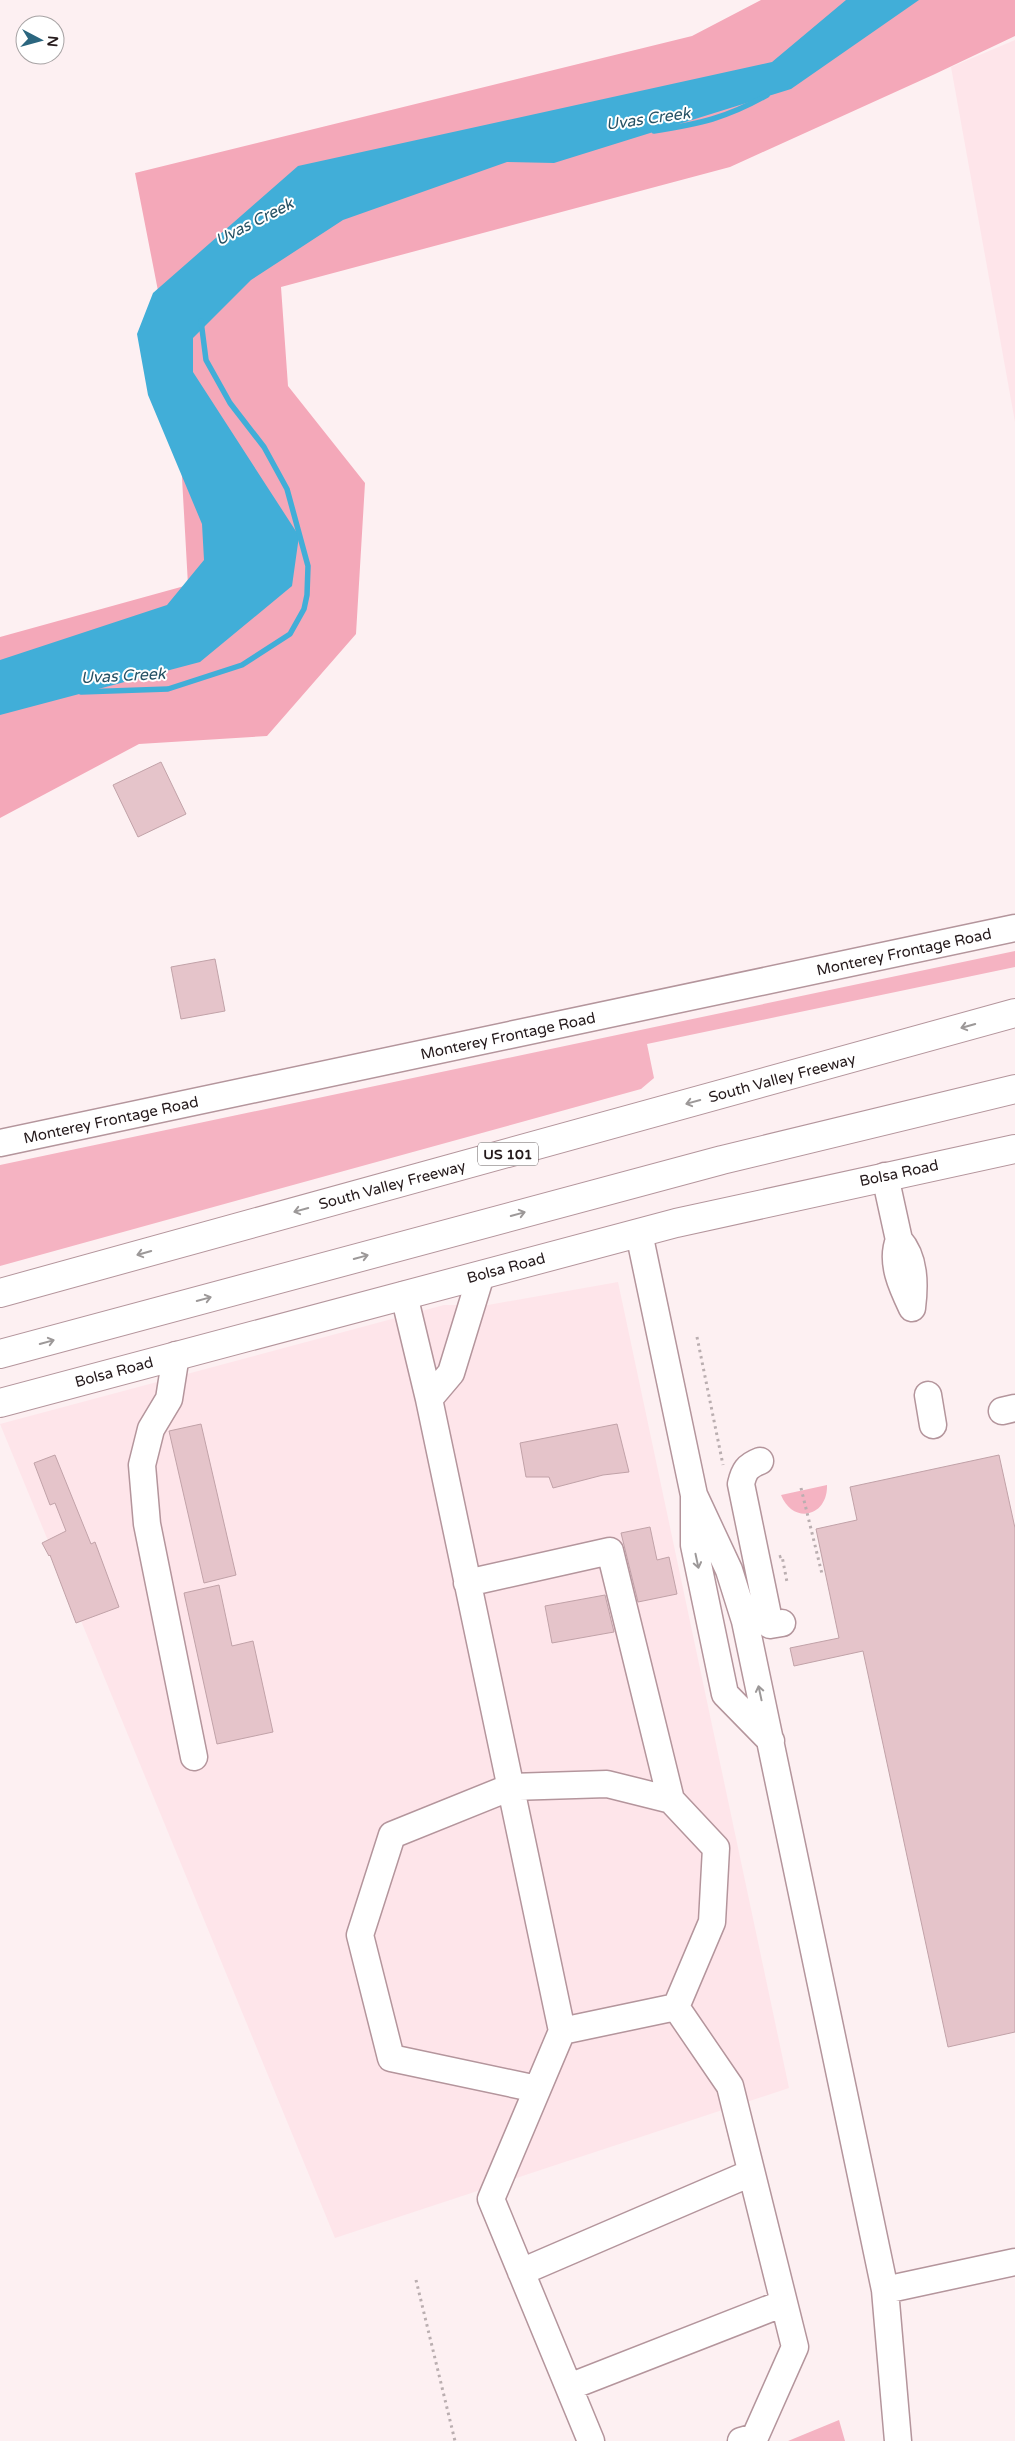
<svg xmlns="http://www.w3.org/2000/svg" width="1015" height="2441" font-family="'Varela Round',sans-serif">
	<style>
		.built { fill: #fee5ea }
		.green { fill: #f5b3c2 }
		.forest { fill: #f4a8b9 }
		.water { fill: #41aed8 }
		.lines { fill: none; stroke-linecap: round; stroke-linejoin: round }
		.stream { stroke: #41aed8; stroke-width: 5.5 }
		.building { fill: #e5c4ca; stroke: #c1a2a8 }
		.minor-casing { stroke: #b4959c; stroke-width: 29 }
		.major-casing { stroke: #b4959c; stroke-width: 30 }
		.highway-casing { stroke: #b4959c; stroke-width: 30 }
		.path { stroke: #baaeb0; stroke-width: 3; stroke-dasharray: 2.5 4; stroke-linecap: butt }
		.minor { stroke: #fff; stroke-width: 26 }
		.major { stroke: #fff; stroke-width: 28 }
		.highway { stroke: #fff; stroke-width: 28 }
		.oneway { stroke: #9c9898 }
		.labels { text-anchor: middle; stroke-width: 4; stroke-linejoin: round; paint-order: stroke }
		.shield { fill: #fff; stroke: #665e5f; stroke-width: 1 }
		.shield-label { font-size: 14px; font-weight: bold; fill: #24191b }
		.street-label { font-size: 15px; fill: #24191b; stroke: #fff }
		.water-label { font-size: 16px; font-style: italic; fill: #265265; stroke: #fff }
	</style>
	<rect width="100%" height="100%" fill="#fdf0f2"/>
	<path class="built" d="M1015 40V422L951 67Z
		M618 1282 789 2088 335 2238 0 1424 444 1305H488Z"/>
	<path class="green" d="M1015 951V967L647 1044 654 1078 641 1089 0 1266V1165Z
		M827 1485C828 1517 793 1525 781 1495Z
		M839 2420 845 2441H788Z"/>
	<path class="forest" d="M761 0H1015V36L935 74 730 167 281 287 288 386 365 483 356 634 267 736 139 744 0 818V637L188 585 177 388 135 173 692 36Z"/>
	<path class="water" d="M846 0H919L791 89 554 163 507 162 343 220 251 280 193 338V372L299 536 292 586 200 662 0 715V660L167 605 204 560 202 524 148 395 137 334 153 293 298 166 772 62Z"/>
	<g class="lines">
		<path class="stream" d="M654 131C699 124 727 118 767 95
			M81 692 168 689 242 665 290 634 304 609 307 595 308 566 287 489 264 447 230 403 206 360 201 321"/>
	</g>
	<path class="building" d="M161 762 186 814 138 837 113 785Z
		M215 959 225 1011 181 1019 171 967Z
		M201 1424 236 1575 204 1583 169 1431Z
		M617 1424 629 1472 603 1475 553 1488 549 1477H526L520 1443Z
		M55 1455 91 1544 95 1542 119 1607 76 1623 50 1555 49 1556 42 1543 66 1531 55 1503 50 1505 34 1463Z
		M999 1455 1015 1528V2032L948 2047 863 1651 794 1666 790 1648 839 1638 816 1529 857 1520 850 1487Z
		M650 1527 657 1560 669 1557 677 1594 638 1602 621 1533Z
		M219 1585 232 1646 253 1641 273 1732 217 1744 184 1593Z
		M605 1595 614 1632 552 1643 545 1606Z"/>
	<g class="lines">
		<defs>
			<path id="minor" d="M0 1143 1015 928
				M885 1176 899 1240
				M639 1233 694 1495V1545L725 1694 771 1741
				M899 1240C915 1258 915 1284 912 1308 902 1287 890 1262 899 1240Z
				M404 1295 429 1399 562 2031 491 2199 591 2441
				M176 1355 169 1399 151 1429 142 1465 147 1524 194 1757
				M928 1395 933 1425
				M429 1399 451 1373 481 1275
				M1002 1411 1015 1408
				M760 1461C747 1466 744 1471 741 1484L770 1625 782 1623
				M694 1495 729 1570 745 1621 885 2290 1015 2262
				M467 1583 610 1551 671 1800
				M562 2031 676 2007 730 2086 795 2347 755 2437 741 2441
				M537 2089 391 2058 360 1935 392 1835 511 1787 607 1784 671 1800 716 1848 712 1922 676 2007
				M521 2272 751 2173
				M885 2290 898 2441
				M569 2387 784 2303"/>
			<path id="major" d="M0 1403 676 1223 1015 1149"/>
			<path id="highway" d="M0 1293 1015 1013
				M0 1354 722 1160 1015 1089"/>
		</defs>
		<use href="#minor" class="minor-casing"/>
		<use href="#major" class="major-casing"/>
		<use href="#highway" class="highway-casing"/>
		<path class="path" d="M697 1337 723 1465
			M801 1488 822 1574
			M779 1557 782 1556 787 1582
			M416 2280 455 2441"/>
		<use href="#minor" class="minor"/>
		<use href="#major" class="major"/>
		<use href="#highway" class="highway"/>
	</g>
	<defs><path id="oneway-shaft" d="M-6 0H5M1.5-3L5.5 0L1.5 3" fill="none" stroke-width="1.6" stroke-linecap="round" stroke-linejoin="round" transform="scale(1.25)"/></defs>
	<g class="oneway">
		<use href="#oneway-shaft" transform="translate(968 1026) rotate(164)"/>
		<use href="#oneway-shaft" transform="translate(693 1102) rotate(165)"/>
		<use href="#oneway-shaft" transform="translate(301 1210) rotate(165)"/>
		<use href="#oneway-shaft" transform="translate(518 1214) rotate(-15)"/>
		<use href="#oneway-shaft" transform="translate(144 1253) rotate(164)"/>
		<use href="#oneway-shaft" transform="translate(361 1257) rotate(-15)"/>
		<use href="#oneway-shaft" transform="translate(204 1299) rotate(-15)"/>
		<use href="#oneway-shaft" transform="translate(47 1342) rotate(-15)"/>
		<use href="#oneway-shaft" transform="translate(697 1561) rotate(78)"/>
		<use href="#oneway-shaft" transform="translate(760 1693) rotate(-102)"/>
	</g>
	<g class="labels">
		<rect class="shield" x="478" y="1142.5" width="60" height="23" rx="4"/>
		<g class="shield-label">
			<text x="508" y="1159">US 101</text>
		</g>
		<g class="street-label">
			<text transform="translate(904 952) rotate(-12)" y="5">Monterey Frontage Road</text>
			<text transform="translate(508 1036) rotate(-12)" y="5">Monterey Frontage Road</text>
			<text transform="translate(782 1078) rotate(-15)" y="5">South Valley Freeway</text>
			<text transform="translate(111 1120) rotate(-12)" y="5">Monterey Frontage Road</text>
			<text transform="translate(899 1173) rotate(-12)" y="5">Bolsa Road</text>
			<text transform="translate(392 1185) rotate(-15)" y="5">South Valley Freeway</text>
			<text transform="translate(506 1268) rotate(-15)" y="5">Bolsa Road</text>
			<text transform="translate(114 1372) rotate(-15)" y="5">Bolsa Road</text>
		</g>
		<g class="water-label">
			<text transform="translate(648 118) rotate(-8)" y="6">Uvas Creek</text>
			<text transform="translate(254 221) rotate(-27)" y="6">Uvas Creek</text>
			<text transform="translate(123 675) rotate(-3)" y="6">Uvas Creek</text>
		</g>
	</g>
	<g transform="translate(40 40) rotate(96)"><circle r="24" fill="#ffffff" stroke="#a7a3a4"/>
	<path d="M0-4L9 19L0 12L-9 19Z" fill="#2b667f"/>
	<text y="-8" font-size="14" font-weight="bold" text-anchor="middle" fill="#24191b">N</text>
	</g>
</svg>
